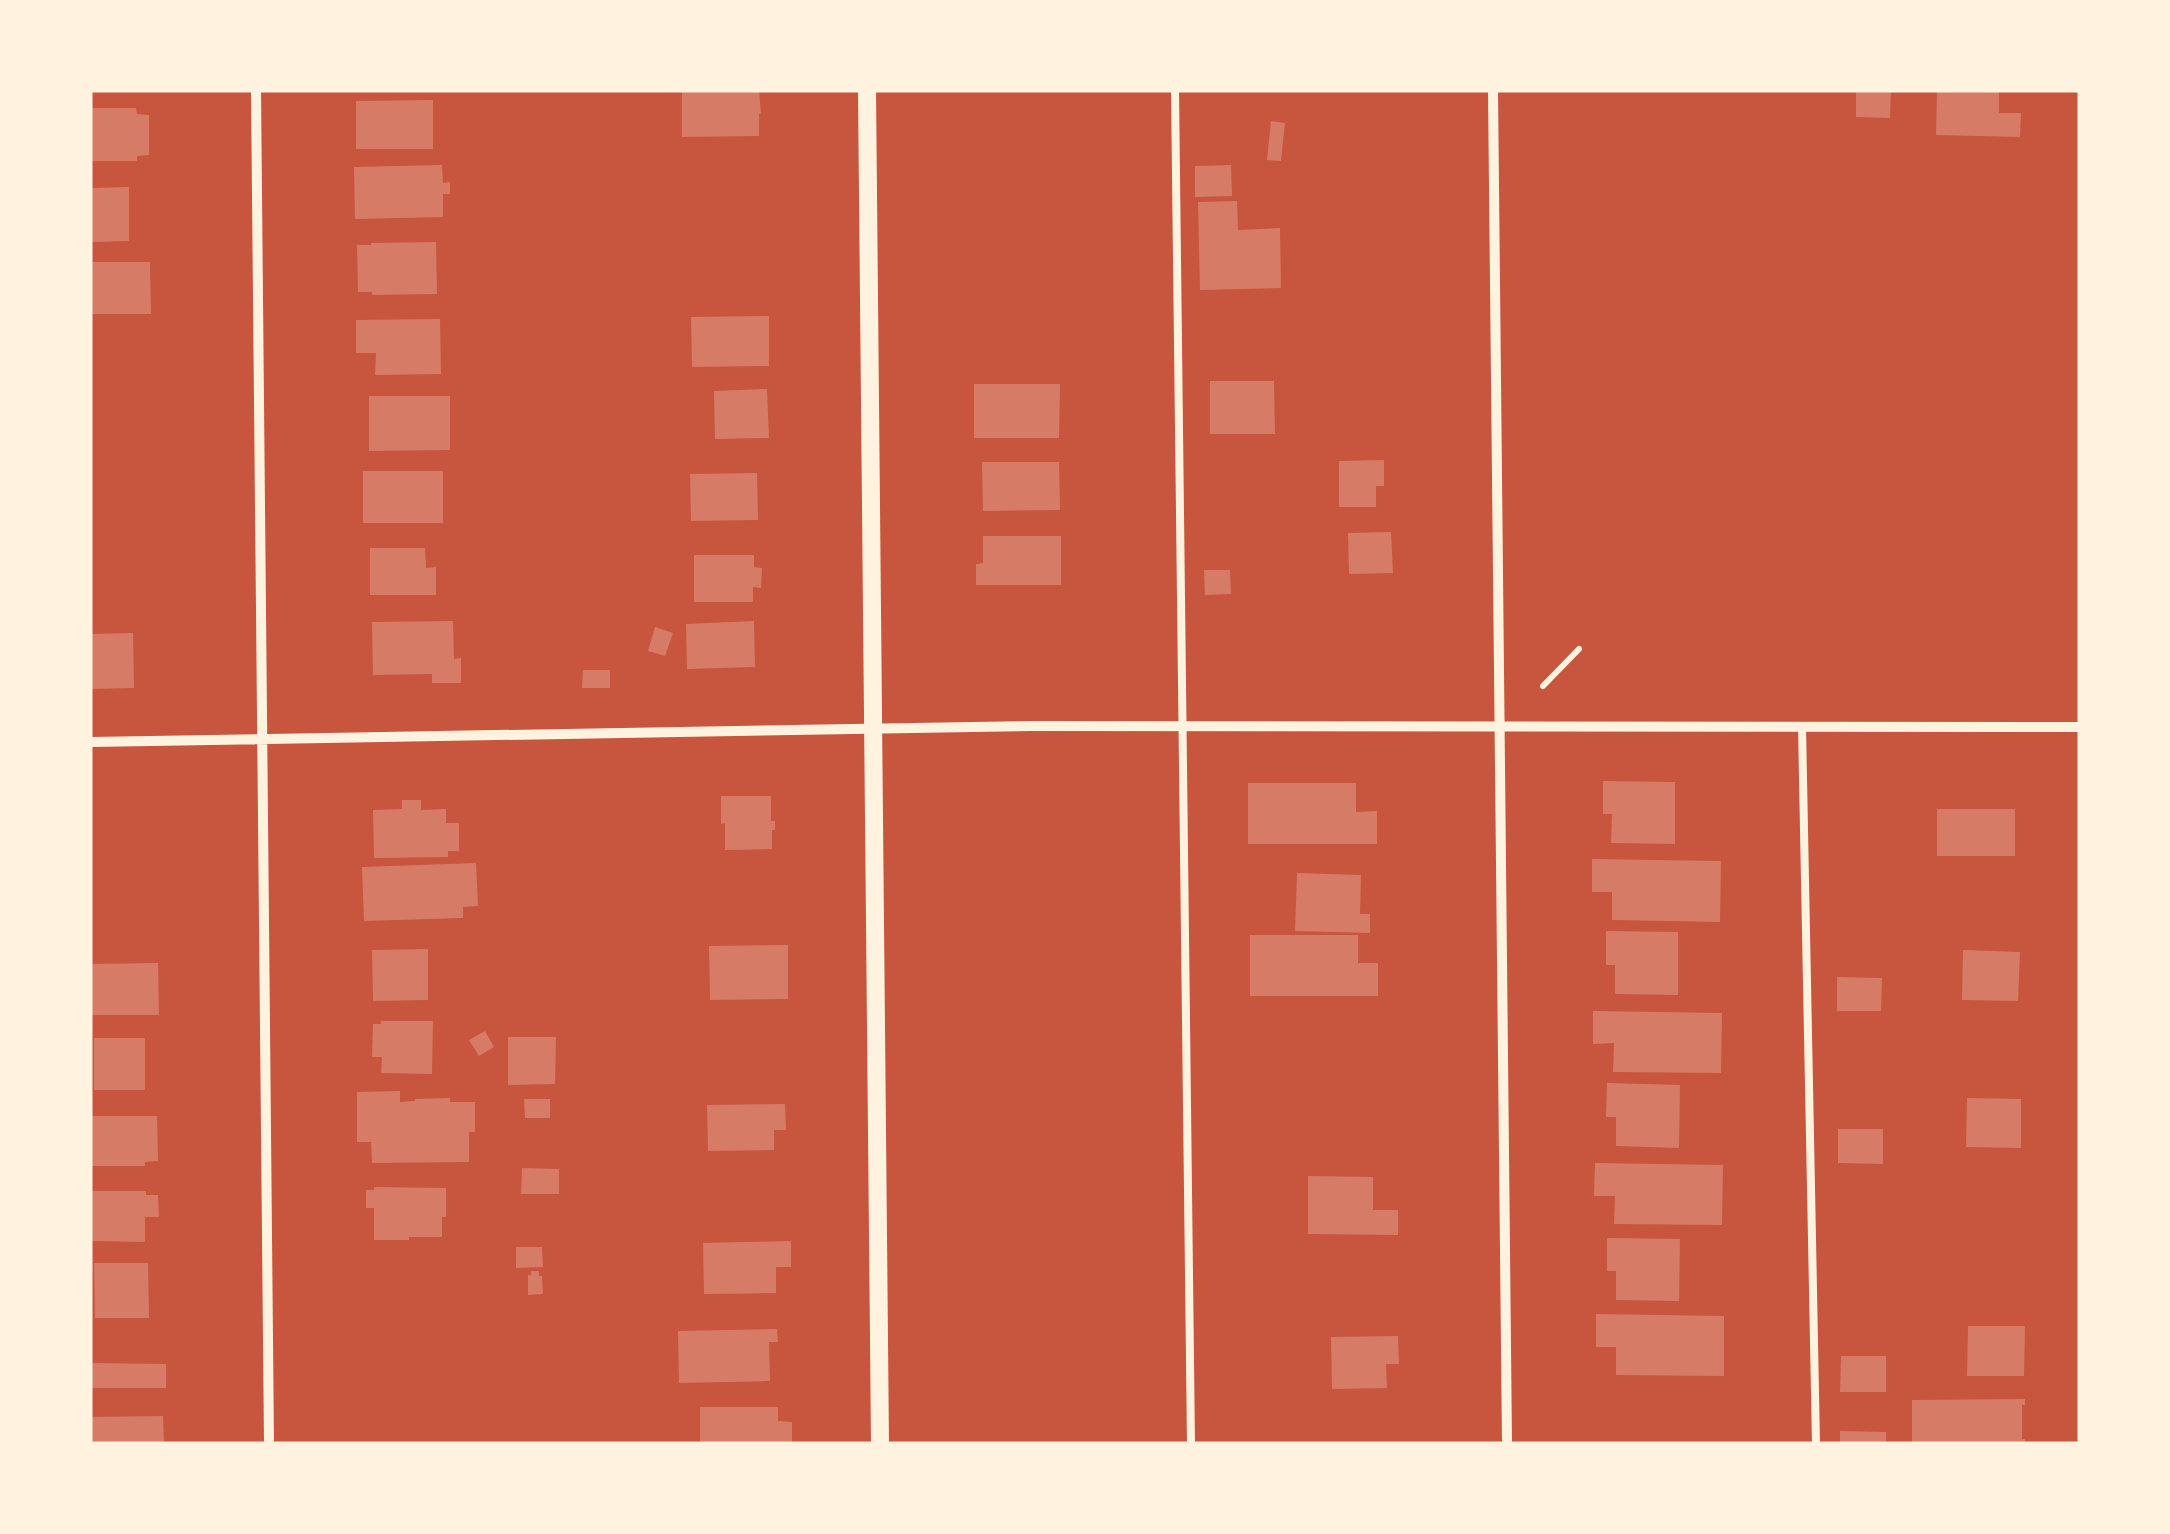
<svg xmlns="http://www.w3.org/2000/svg" width="2170" height="1534" font-family="Mulish,sans-serif">
	<style>
		.building { fill: #d67c66 }
		.lines { fill: none; stroke-linecap: round; stroke-linejoin: round }
		.path { stroke: #fff3e0; stroke-width: 6 }
		.service { stroke: #fff3e0; stroke-width: 8 }
		.minor { stroke: #fff3e0; stroke-width: 10 }
		.tertiary { stroke: #fff3e0; stroke-width: 18 }
	</style>
	<rect width="100%" height="100%" fill="#c8553d"/>
	<path class="building" d="M682 90H759L761 114H759V136L682 137Z
		M1856 90H1891L1890 118 1856 117Z
		M1937 90H1999V113H2021L2020 137 1936 135Z
		M433 100V149H356V101Z
		M90 108H136L137 114 149 115V155L137 156V161H90Z
		M1271 121 1285 123 1281 161 1267 160Z
		M442 165 443 183 450 182V194H443V217L355 219 354 167Z
		M1231 165 1232 196 1195 197V166Z
		M129 187V241L90 242V188Z
		M1237 201 1238 230 1280 228 1281 288 1200 290 1198 202Z
		M436 242 437 294 372 295V292H358L357 245H371V243Z
		M90 262H150L151 314H90Z
		M769 316V366L692 367 691 317Z
		M440 319 441 374 375 375 376 353H356V320Z
		M1210 381H1274L1275 434H1210Z
		M974 384H1060L1059 438H974Z
		M767 389 769 438 715 439 714 391Z
		M369 396H450V450L369 451Z
		M1384 460V486H1376V507H1339V461Z
		M982 462H1059L1060 510 983 511Z
		M363 471H443V523H363Z
		M757 473 758 520 691 521 690 474Z
		M1391 532 1393 573 1349 574 1348 533Z
		M983 536H1061V585H976V564L983 563Z
		M370 548H425L426 568 436 567V595H370Z
		M694 555H754V567L762 568 761 588 753 587V602H694Z
		M1204 570H1230L1231 594 1205 595Z
		M453 621 454 659 461 658V683H432V674L373 675 372 622Z
		M754 621 755 667 687 669 686 624Z
		M655 627 673 633 665 656 648 651Z
		M133 633 134 688 90 689V634Z
		M583 670H610V688H582Z
		M1603 781 1675 782V844L1611 843 1612 814H1603Z
		M1248 783H1356V812L1377 811V844H1248Z
		M721 796H771V821H775V830H772V849L725 850V823L721 824Z
		M402 800H421V810L446 809V823H459V851H448V857L374 858 373 810 402 809Z
		M1937 809H2015V856H1937Z
		M1592 859 1721 861 1720 922 1612 920V892H1592Z
		M476 863 478 906 463 907V918L364 921 362 867Z
		M1297 873 1361 875 1360 914H1370V933L1295 931Z
		M1606 931 1678 932V995L1615 994V965H1606Z
		M1250 935H1358V963H1378V996H1250Z
		M788 945V999L710 1000 709 946Z
		M428 949V1000L373 1001 372 950Z
		M1963 950 2020 952 2018 1001 1962 1000Z
		M158 963 159 1015H90V964Z
		M1837 977 1882 978 1881 1011H1837Z
		M1593 1011 1722 1013 1721 1073 1613 1072 1614 1043 1593 1044Z
		M381 1021H433L432 1074 381 1073 382 1057H372L373 1024H381Z
		M485 1031 494 1047 479 1056 469 1040Z
		M508 1037H556L555 1084 508 1085Z
		M94 1038H145V1090H94Z
		M1607 1083 1680 1085 1679 1148 1616 1146V1117H1606Z
		M400 1091V1102L415 1101V1099L450 1098V1102H475V1132H469V1162L372 1163 371 1142H357V1092Z
		M1967 1098 2021 1099V1148L1966 1147Z
		M524 1099H550V1118H525Z
		M785 1104 786 1130H774V1150L708 1151 707 1105Z
		M92 1116H157L158 1161 145 1162V1166H92Z
		M1838 1129H1883V1164L1838 1163Z
		M1595 1163 1723 1165 1722 1225 1614 1224 1615 1196H1594Z
		M522 1168 559 1169V1194H521Z
		M1308 1176 1373 1177V1210H1398V1235L1308 1234Z
		M374 1187 446 1188V1217H442V1237H409V1240H374V1208H366V1190H374Z
		M90 1191H146V1195H158L159 1217H145V1242L90 1241Z
		M1607 1238 1680 1239 1679 1301 1616 1300V1271H1607Z
		M791 1241V1267H776V1293L704 1294 703 1243Z
		M516 1247H542L543 1267 516 1268Z
		M94 1263H148L149 1318H95Z
		M531 1271H539V1276H542L543 1294 528 1295V1275H531Z
		M1596 1314 1724 1316V1376L1616 1375V1347H1596Z
		M1968 1326H2025L2024 1376H1967Z
		M777 1329 778 1342H769L770 1381 679 1383 678 1331Z
		M1398 1336 1399 1364H1386L1387 1388 1332 1389 1331 1337Z
		M1841 1356H1886V1392H1840Z
		M90 1363 166 1364V1388H91Z
		M2025 1399V1405H2022V1439H2025V1444H1912V1400Z
		M700 1407H778V1421L792 1422V1444H700Z
		M163 1416 164 1444H90V1417Z
		M1840 1431 1886 1432V1444H1840Z"/>
	<g class="lines">
		<path class="path" d="M1543 686 1579 649"/>
		<path class="service" d="M1175 90 1191 1444
			M1802 727 1816 1444"/>
		<path class="minor" d="M256 90 269 1444
			M1493 90 1507 1444
			M90 742 1030 726 2080 727"/>
		<path class="tertiary" d="M867 90 880 1444"/>
	</g>
	<rect width="2170" height="1534" fill="none" stroke="#fff3e0" stroke-width="185"/>
</svg>
